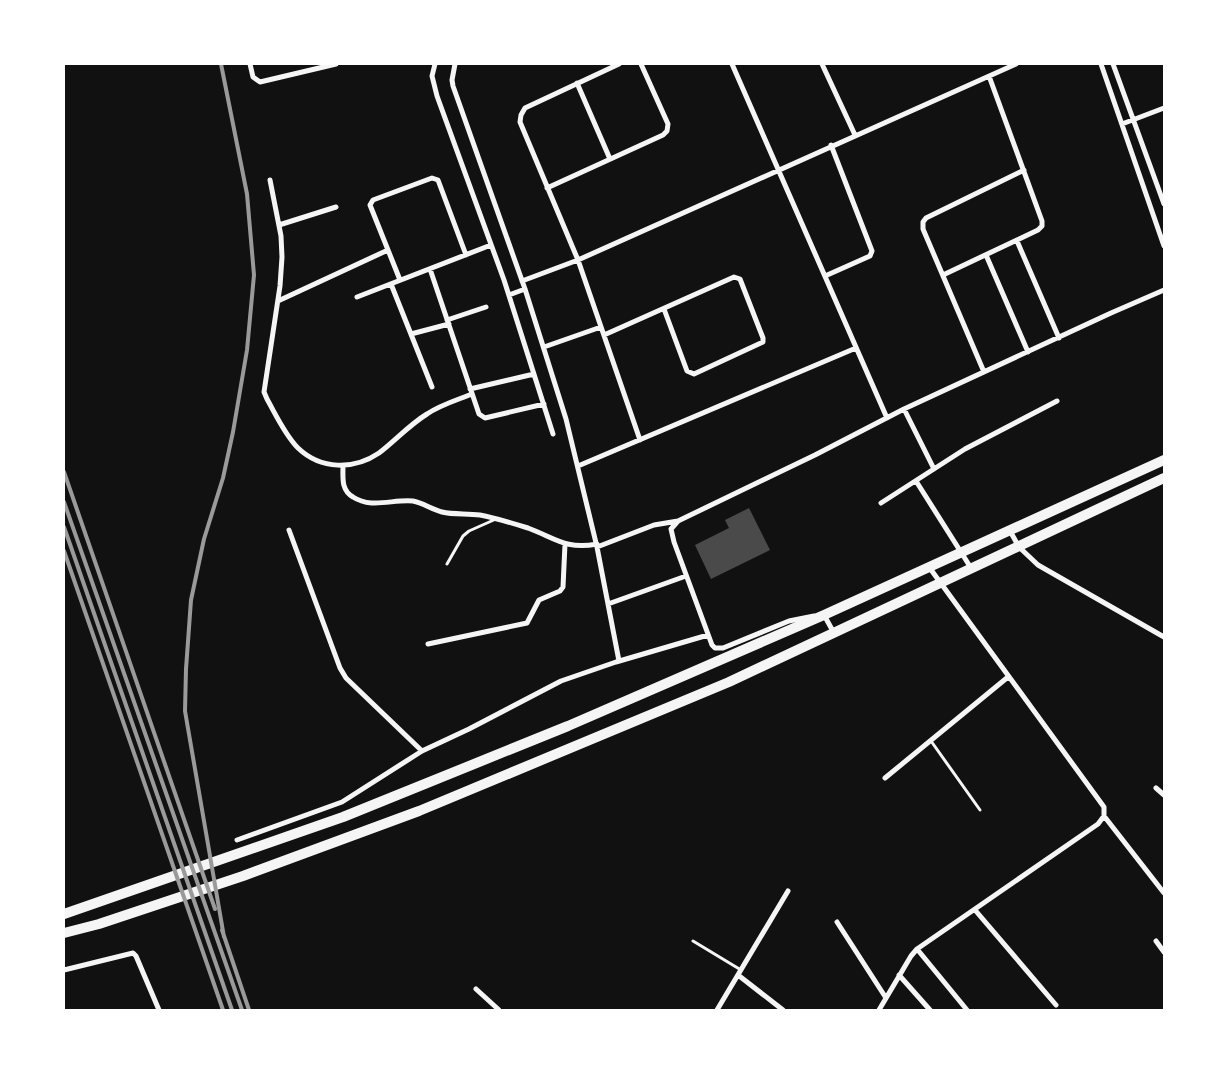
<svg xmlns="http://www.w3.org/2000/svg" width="1228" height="1074" font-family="'PT Sans Narrow',sans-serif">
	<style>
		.building { fill: #4a4a4a }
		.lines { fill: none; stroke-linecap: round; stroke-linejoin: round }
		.service { stroke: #f5f5f5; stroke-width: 3 }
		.minor { stroke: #f5f5f5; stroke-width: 5 }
		.primary { stroke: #f5f5f5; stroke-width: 10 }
		.rail { stroke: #9a9a9a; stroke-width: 4 }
	</style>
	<rect width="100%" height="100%" fill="#111"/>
	<path class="building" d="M749 508 770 550 711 579 695 545 729 528 725 520Z"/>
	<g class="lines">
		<path class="service" d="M447 564 463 536 469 531 496 519
			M931 741 980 810
			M693 941 741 970"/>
		<path class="minor" d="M250 64 253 77 260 82 336 64
			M435 64 432 76 437 96 504 280 553 434
			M455 64 452 80 453 86 525 289 566 419 597 547 619 661
			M619 64 525 108 521 115 520 122 578 260 640 440
			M732 64 887 418
			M822 64 855 135
			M1101 64 1164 246
			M1113 64 1164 204
			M577 83 610 159
			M1122 124 1164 108
			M270 180 281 236 282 257 280 286 264 392 267 399C276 415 285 435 298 448 321 470 354 470 379 453 395 441 409 425 427 414 440 405 457 400 472 394
			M547 188 663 135 667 131 668 124 641 64
			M279 225 336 207
			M1017 241 1059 338
			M986 255 1028 352
			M430 269 479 414 485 418 544 404
			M943 275 1038 230 1042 226V221L989 76
			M825 276 870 256 872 251 831 145
			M400 280 370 205 373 200 432 178 438 180 466 255
			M522 281 578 260 1016 64
			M391 284 432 387
			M509 295 525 289
			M357 297 491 245
			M278 301 388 250
			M447 320 486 307
			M411 334 449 324
			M604 335 734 277 740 279 763 338V342L694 374 687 371 664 309
			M544 347 601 327
			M984 372 923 229V222L926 218 1024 170
			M470 389 534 374
			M904 409 934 469
			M343 466C343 478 341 490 353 497 371 509 393 499 413 501 423 503 431 509 442 512 454 515 467 513 480 515 496 518 512 523 528 528 555 538 566 550 597 544
			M578 466 856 348
			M916 481 971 568
			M881 503 965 449 1057 401
			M289 530 340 668 346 678 422 751
			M1010 531 1019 547 1038 565 1164 637
			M597 547 654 525 678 521
			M608 604 686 576
			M823 615H824L834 633
			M814 616 789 621 723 648H715L712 645 674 542 671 529 678 521 815 455 904 409 1111 313 1164 290
			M428 644 527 623 539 600 560 591 563 587 565 544
			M885 778 1008 677
			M1156 788 1164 795
			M1104 816 1164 893
			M237 840 342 802 422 751 469 729 561 681 616 662 708 635
			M975 910 1056 1005
			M837 922 886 998
			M1156 941 1164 952
			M917 949 967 1010
			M64 970 133 953 136 956 159 1010
			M738 975 783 1010
			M899 975 930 1010
			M476 989 499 1010
			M717 1010 788 891
			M879 1010 911 956 917 949 1098 824 1104 816V807L929 567"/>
		<path class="primary" d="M64 914 343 817 568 726 824 615 1164 460
			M64 933 99 924 243 876 419 811 729 682 1164 478"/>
		<path class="rail" d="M221 64 247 194 254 275 247 350 233 432 223 478 204 539 191 600 186 669 185 711 224 937
			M64 472 215 909
			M64 502 242 1010
			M64 527 232 1010
			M64 551 223 1010
			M222 930 249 1010"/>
	</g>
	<rect width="1228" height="1074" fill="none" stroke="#ffffff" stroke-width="130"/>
</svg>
